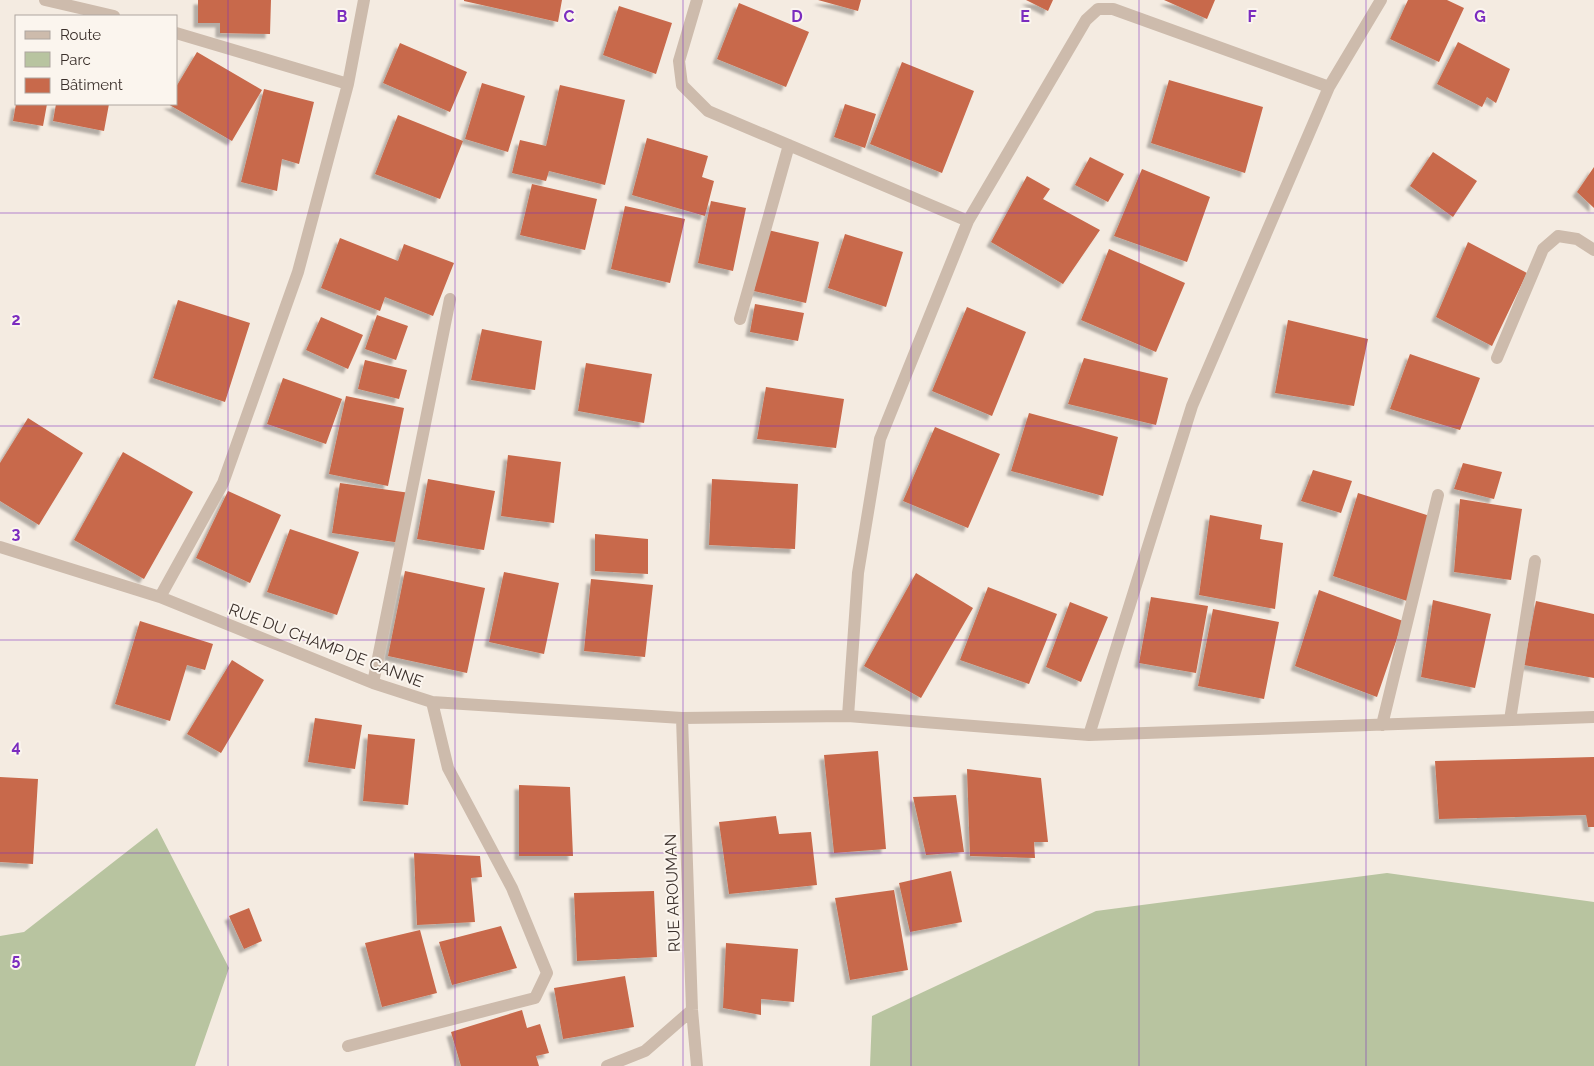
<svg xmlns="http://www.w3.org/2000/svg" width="1594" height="1066" font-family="Raleway,sans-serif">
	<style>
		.green { fill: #b8c4a0 }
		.building { fill: #c8694b; filter: url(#shadow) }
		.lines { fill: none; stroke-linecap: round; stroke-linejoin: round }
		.minor { stroke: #cdbbac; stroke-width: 12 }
		.grid { fill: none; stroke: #7b2cbf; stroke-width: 1; stroke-opacity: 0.55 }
		.labels { text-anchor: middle; stroke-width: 4; stroke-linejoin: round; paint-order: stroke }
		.street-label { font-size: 16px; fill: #3b302b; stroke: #fbf5ee }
		.grid-label { font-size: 16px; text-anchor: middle; font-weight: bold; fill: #7b2cbf; stroke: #fbf5ee; stroke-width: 4; stroke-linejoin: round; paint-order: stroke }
	</style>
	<defs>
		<filter id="shadow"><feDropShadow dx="-4.5" dy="4.5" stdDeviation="1" flood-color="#0004"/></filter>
	</defs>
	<rect width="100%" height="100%" fill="#f4ebe1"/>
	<path class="green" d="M157 828 229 968 195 1066H0V936L24 932Z
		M1387 873 1594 902V1066H870L872 1016 1096 911Z"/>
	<path class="building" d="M198 0H271L270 34 220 33V23H198Z
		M562 0 558 22 464 1V0Z
		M818 0H861L858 11Z
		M1026 0H1053L1048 11Z
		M1164 0H1215L1207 19Z
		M1408 0H1447L1464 8 1439 62 1390 39Z
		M739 3 809 32 786 87 717 59Z
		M619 6 672 23 656 74 603 55Z
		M1458 42 1510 69 1496 103 1487 97 1482 107 1437 84Z
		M400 43 467 72 450 112 383 83Z
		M197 52 262 90 232 141 168 104H176V87Z
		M902 62 974 91 942 173 870 144Z
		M1169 80 1263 107 1245 173 1151 143Z
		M482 83 525 96 508 152 465 139Z
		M560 85 625 100 605 185 549 171 546 181 512 173 520 140 546 146Z
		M264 89 314 102 299 164 282 159 277 191 241 182Z
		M16 104H47L43 126 13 121Z
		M56 104H109L104 131 53 121Z
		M845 104 876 114 865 148 834 137Z
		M398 115 463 141 440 199 375 174Z
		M647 138 708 156 702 177 714 181 705 216 632 195Z
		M1433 152 1477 181 1453 217 1410 186Z
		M1090 157 1124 174 1108 202 1075 185Z
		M1594 167V208L1577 192Z
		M1142 169 1210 197 1187 262 1114 236Z
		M1027 176 1050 189 1043 199 1100 230 1063 284 991 242Z
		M532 184 597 199 585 250 520 235Z
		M711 201 746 208 733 271 698 263Z
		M625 206 685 219 670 283 611 269Z
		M768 230 819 242 806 303 754 291Z
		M845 234 903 252 886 307 828 288Z
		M340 238 398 261 404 244 454 263 433 316 385 297 380 311 321 288Z
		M1468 242 1527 273 1492 346 1436 317Z
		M1109 249 1185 283 1156 352 1081 320Z
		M178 300 250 323 225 402 153 378Z
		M755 304 804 313 798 341 750 332Z
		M967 307 1026 332 992 416 932 391Z
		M377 315 408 326 396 360 365 349Z
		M321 317 363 335 348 369 306 350Z
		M1288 320 1368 339 1354 406 1275 393Z
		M482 329 542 341 535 390 471 380Z
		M1410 354 1480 378 1460 430 1390 409Z
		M1084 358 1168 378 1156 425 1068 404Z
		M365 360 407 370 399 399 358 389Z
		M586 363 652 374 644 423 578 411Z
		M283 378 342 399 326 444 267 424Z
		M766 387 844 399 836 448 757 439Z
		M346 396 404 408 388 486 329 474Z
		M1029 413 1118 437 1103 496 1011 471Z
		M28 418 83 453 39 525 0 501V463Z
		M935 427 1000 454 968 528 903 501Z
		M123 452 193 492 144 579 74 540Z
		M508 455 561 462 554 523 501 516Z
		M1463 463 1502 472 1494 499 1454 489Z
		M1313 470 1352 481 1341 513 1301 501Z
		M428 479 495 491 484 550 417 539Z
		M712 479 798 484 795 549 709 545Z
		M340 483 410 493 401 543 332 533Z
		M228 491 281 515 250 583 196 558Z
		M1358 493 1433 517 1407 601 1333 576Z
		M1460 499 1522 509 1511 580 1454 572Z
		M1210 515 1262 525 1260 539 1283 543 1275 609 1199 595Z
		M290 529 359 552 337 615 267 592Z
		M595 534 648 539V574L595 571Z
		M405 571 485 588 467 673 388 656Z
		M504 572 559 583 544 654 489 642Z
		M916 573 973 608 921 698 864 666Z
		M591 579 653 585 645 657 584 651Z
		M988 587 1057 614 1029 684 960 660Z
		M1319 590 1403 621 1377 697 1295 666Z
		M1151 597 1208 606 1196 673 1139 663Z
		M1433 600 1491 614 1475 688 1421 677Z
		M1536 601 1594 614V678L1524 665Z
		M1070 602 1108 617 1081 682 1046 667Z
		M1213 609 1279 622 1264 699 1198 686Z
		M140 621 213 644 205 670 187 665 170 721 115 704Z
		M232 660 264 680 221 753 187 734Z
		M315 718 362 725 355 769 308 762Z
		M368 734 415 739 408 805 363 801Z
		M878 751 886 849 834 853 824 755Z
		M1594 757V827H1588L1586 815 1439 819 1435 761Z
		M967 769 1041 778 1048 842H1034L1035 858 970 856Z
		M0 777 38 779 33 864 0 862Z
		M519 785 570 787 573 856H519Z
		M956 795 964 852 926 855 913 797Z
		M776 816 779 834 811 832 817 885 729 894 719 822Z
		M414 853 480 856 482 877 471 878 475 922 417 925Z
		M951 871 962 922 910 932 899 883Z
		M894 890 908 970 850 980 835 898Z
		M654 891 657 957 577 961 574 893Z
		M249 908 262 941 244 949 229 916Z
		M501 926 517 968 452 985 439 942Z
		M420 930 437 993 382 1007 365 943Z
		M726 943 798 949 794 1002 761 999V1015L723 1008Z
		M625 976 634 1027 563 1039 554 988Z
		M522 1010 527 1028 540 1024 549 1053 536 1056 539 1066H461L451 1032Z"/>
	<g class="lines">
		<path class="minor" d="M45 0 114 16
			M697 0 679 61 682 85 708 111 968 221
			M176 33 348 84
			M740 319 789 145
			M1497 358 1543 249 1558 236 1577 239 1594 250
			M0 547 160 597 373 683 432 702 682 718 848 716 1089 735 1594 717
			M160 597 223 483 298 272 348 84 364 0
			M373 683 450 299
			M848 716 858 573 880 439 968 221 1086 20 1098 9H1113L1329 87
			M682 718 692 1010 697 1066
			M1510 720 1535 561
			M1382 725 1438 495
			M1089 735 1192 406 1329 87 1381 0
			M348 1046 535 998 547 973 512 888 448 768 432 702
			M607 1066 645 1051 692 1010"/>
	</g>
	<path class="grid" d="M228 0V1066M455 0V1066M683 0V1066M911 0V1066M1139 0V1066M1366 0V1066M0 213H1594M0 426H1594M0 640H1594M0 853H1594"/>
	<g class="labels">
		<g class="street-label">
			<text transform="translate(326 645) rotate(21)" y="6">RUE DU CHAMP DE CANNE</text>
			<text transform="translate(672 893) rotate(-92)" y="6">RUE AROUMAN</text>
		</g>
	</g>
	<g class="grid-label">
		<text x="342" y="22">B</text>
		<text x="569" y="22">C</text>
		<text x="797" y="22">D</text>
		<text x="1025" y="22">E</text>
		<text x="1252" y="22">F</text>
		<text x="1480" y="22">G</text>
		<text x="16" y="325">2</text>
		<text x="16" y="539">3</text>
		<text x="16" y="752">4</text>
		<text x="16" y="965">5</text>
	</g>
	<rect x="15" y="15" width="162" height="90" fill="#fbf5ee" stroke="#aea6a0"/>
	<rect x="25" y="31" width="25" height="8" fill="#cdbbac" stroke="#aea6a0"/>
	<text x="60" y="40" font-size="15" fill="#3b302b">Route</text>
	<rect x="25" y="52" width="25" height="15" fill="#b8c4a0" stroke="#aea6a0"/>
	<text x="60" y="65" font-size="15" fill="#3b302b">Parc</text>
	<rect x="25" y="78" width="25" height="15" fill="#c8694b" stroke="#aea6a0"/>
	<text x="60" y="90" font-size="15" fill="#3b302b">Bâtiment</text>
</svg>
